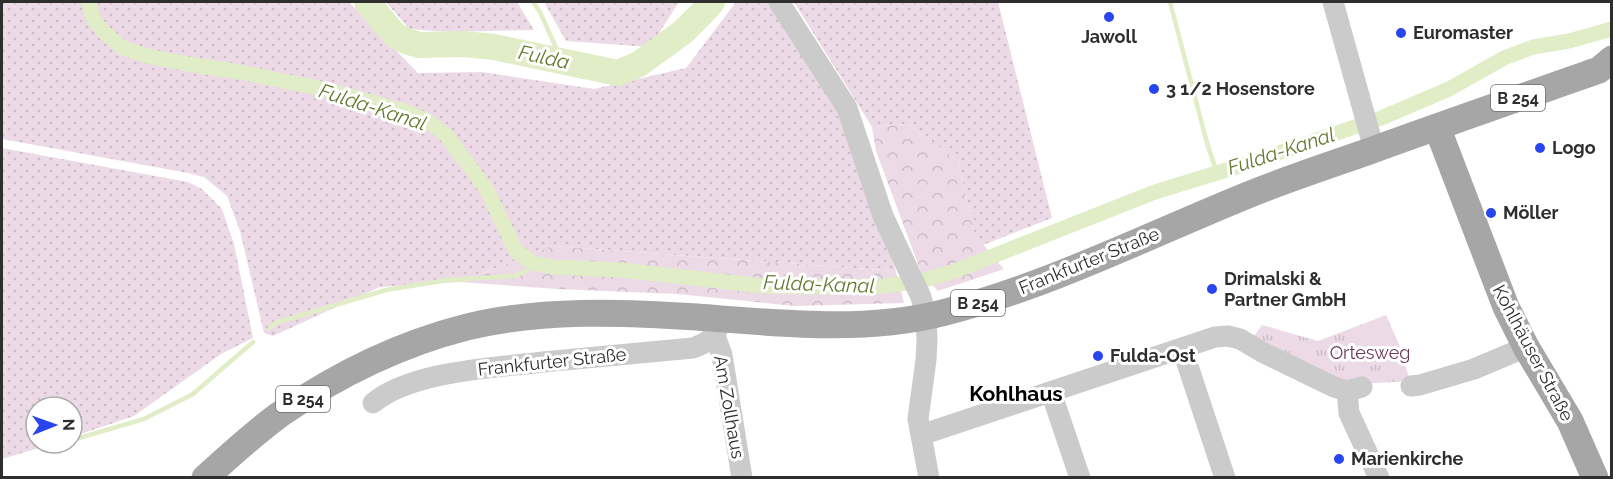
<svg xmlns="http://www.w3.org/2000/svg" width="1613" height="479" font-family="Raleway,sans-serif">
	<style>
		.grass { fill: url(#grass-dots) }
		.forest { fill: url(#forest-crowns) }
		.park { fill: url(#park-tufts) }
		.pitch { fill: #ecdbe6 }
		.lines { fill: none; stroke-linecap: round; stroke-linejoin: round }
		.stream { stroke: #e1edc6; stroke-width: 4.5 }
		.canal { stroke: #e1edc6; stroke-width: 15 }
		.river { stroke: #e1edc6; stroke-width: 26 }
		.minor { stroke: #cbcbcb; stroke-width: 21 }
		.major { stroke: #a6a6a6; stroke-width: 27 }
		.poi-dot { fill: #2746ee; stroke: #fff; stroke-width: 2 }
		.labels { text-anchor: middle; stroke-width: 6; stroke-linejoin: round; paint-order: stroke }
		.shield { fill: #fff; stroke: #6d6d6d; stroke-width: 1.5 }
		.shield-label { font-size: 16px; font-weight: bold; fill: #2e2e2e }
		.poi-label { font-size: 18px; font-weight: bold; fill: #2e2e2e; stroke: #fff; text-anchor: start }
		.street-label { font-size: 18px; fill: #2e2e2e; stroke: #fff }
		.park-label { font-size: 18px; fill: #6c3955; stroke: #fff }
		.water-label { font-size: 20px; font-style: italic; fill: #637a30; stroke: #fff }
		.quarter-label { font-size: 21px; font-weight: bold; fill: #000; stroke: #fff }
	</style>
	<defs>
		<pattern id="grass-dots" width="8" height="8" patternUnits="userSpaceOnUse" patternTransform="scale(1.5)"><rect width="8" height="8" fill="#ecdbe6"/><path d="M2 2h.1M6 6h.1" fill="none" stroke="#cbbcc6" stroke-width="1.8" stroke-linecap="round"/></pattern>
		<pattern id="forest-crowns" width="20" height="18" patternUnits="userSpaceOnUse" patternTransform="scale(1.5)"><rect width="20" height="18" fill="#ecdbe6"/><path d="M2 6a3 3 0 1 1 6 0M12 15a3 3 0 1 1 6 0" fill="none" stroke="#cbbcc6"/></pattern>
		<pattern id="park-tufts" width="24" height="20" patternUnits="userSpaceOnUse" patternTransform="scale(1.5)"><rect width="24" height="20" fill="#ecdbe6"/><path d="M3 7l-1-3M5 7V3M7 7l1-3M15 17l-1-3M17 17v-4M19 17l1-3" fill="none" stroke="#cbbcc6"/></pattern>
	</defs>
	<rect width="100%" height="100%" fill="#fff"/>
	<path class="grass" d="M2 2H349L418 73 482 72 594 89 686 68 736 2H770L839 110 896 271 552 246 460 282 380 287 273 336 264 333 240 231 227 196 204 177 188 173 2 139Z
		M386 2H517L534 30 449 32 409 29Z
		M544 2H679L650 47 566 41Z
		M794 2H998L1052 218 983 245 975 235 958 161 908 124 872 127Z
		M2 148 188 182 202 189 222 209 234 244 253 338 221 354 134 416 72 437V407H36V443H56L2 459Z"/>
	<path class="forest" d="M908 124 958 161 975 235 1004 269 938 291 921 272 876 151 872 127Z
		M552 246 896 271 904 303 795 306 677 294 557 289 460 282Z"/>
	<path class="park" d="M1386 315 1400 347 1410 381 1342 385 1254 336 1262 325 1318 341Z"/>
	<path class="pitch" d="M1385 319 1396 342 1361 358 1351 335Z"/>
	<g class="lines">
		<path class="stream" d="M533 2 540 12 562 61
			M1170 2 1207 143 1217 173
			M270 328 275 323 386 290 448 280 515 276 539 264
			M72 440 144 419 193 394 253 342
			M58 445 64 443"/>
		<path class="canal" d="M88 2 94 20 105 33 123 48 147 56 193 65 240 72 332 91 404 111 428 121 446 135 487 190 516 251 533 263 553 267 621 270 763 286 808 287 884 286 921 281 955 271 1155 192 1243 165 1381 118 1449 89 1504 58 1533 47 1569 41 1612 29"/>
		<path class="river" d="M367 2 395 35 406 41 419 45 464 44 494 47 618 73 639 64 683 32 707 8 712 2"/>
		<path class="minor" d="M779 2 847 108 883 216 921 297 926 317 927 339 926 360 918 419 929 478
			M1333 2 1374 149
			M715 336 722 355 742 478
			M1182 348 1225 478
			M1411 386 1420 385 1474 369 1526 347
			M1347 391 1349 413 1379 478
			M1051 392 1080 478
			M373 403C412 371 493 368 543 362 593 357 643 353 693 348 709 342 718 336 720 319
			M921 435 1215 337 1228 336 1240 339 1262 352 1334 387 1347 391 1362 387"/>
		<path class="major" d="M1437 127 1506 307 1526 347 1570 421 1595 478
			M205 478C229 456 253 434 279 415 335 376 400 344 467 327 540 309 623 312 697 317 778 323 863 333 942 313 1048 286 1147 236 1248 195 1287 179 1327 166 1367 152 1444 124 1522 97 1599 70L1612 59"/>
	</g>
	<g class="poi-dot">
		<circle cx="1109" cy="17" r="6"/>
		<circle cx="1401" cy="33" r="6"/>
		<circle cx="1154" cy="89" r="6"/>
		<circle cx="1540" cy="148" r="6"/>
		<circle cx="1491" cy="213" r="6"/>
		<circle cx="1212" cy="289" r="6"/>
		<circle cx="1098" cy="356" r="6"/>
		<circle cx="1339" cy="459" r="6"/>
	</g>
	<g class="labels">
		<g class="shield">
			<rect x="1491" y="85" width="54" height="26" rx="4.5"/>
			<rect x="951" y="290" width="54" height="26" rx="4.5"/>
			<rect x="276" y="386" width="54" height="26" rx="4.5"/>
		</g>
		<g class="shield-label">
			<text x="1518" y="104">B 254</text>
			<text x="978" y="309">B 254</text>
			<text x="303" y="405">B 254</text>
		</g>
		<g class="poi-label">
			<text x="1413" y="39">Euromaster</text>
			<text x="1109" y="43" text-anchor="middle">Jawoll</text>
			<text x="1166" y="95">3 1/2 Hosenstore</text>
			<text x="1552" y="154">Logo</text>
			<text x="1503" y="219">Möller</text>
			<text x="1224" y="285">Drimalski &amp;<tspan x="1224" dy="21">Partner GmbH</tspan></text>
			<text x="1110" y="362">Fulda-Ost</text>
			<text x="1351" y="465">Marienkirche</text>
		</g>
		<g class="street-label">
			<text transform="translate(1089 261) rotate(-22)" y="6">Frankfurter Straße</text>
			<text transform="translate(1533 353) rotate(62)" y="6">Kohlhäuser Straße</text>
			<text transform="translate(552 362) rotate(-6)" y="6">Frankfurter Straße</text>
			<text transform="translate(729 407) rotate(80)" y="6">Am Zollhaus</text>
		</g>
		<g class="park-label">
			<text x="1370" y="359">Ortesweg</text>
		</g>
		<g class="water-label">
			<text transform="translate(544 57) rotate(12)" y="7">Fulda</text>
			<text transform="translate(373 107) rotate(18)" y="7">Fulda-Kanal</text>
			<text transform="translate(1281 151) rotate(-18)" y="7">Fulda-Kanal</text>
			<text transform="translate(819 284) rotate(2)" y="7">Fulda-Kanal</text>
		</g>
		<g class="quarter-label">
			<text x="1016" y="401">Kohlhaus</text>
		</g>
	</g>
	<rect width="1613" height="479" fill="none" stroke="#2e2e2e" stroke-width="6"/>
	<g transform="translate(54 425) rotate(89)"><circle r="28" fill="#ffffff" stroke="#ababab" stroke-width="1.5"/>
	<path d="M0-4.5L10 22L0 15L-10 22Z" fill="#2746ee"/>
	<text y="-9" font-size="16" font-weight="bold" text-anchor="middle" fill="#2e2e2e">N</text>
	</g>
</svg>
